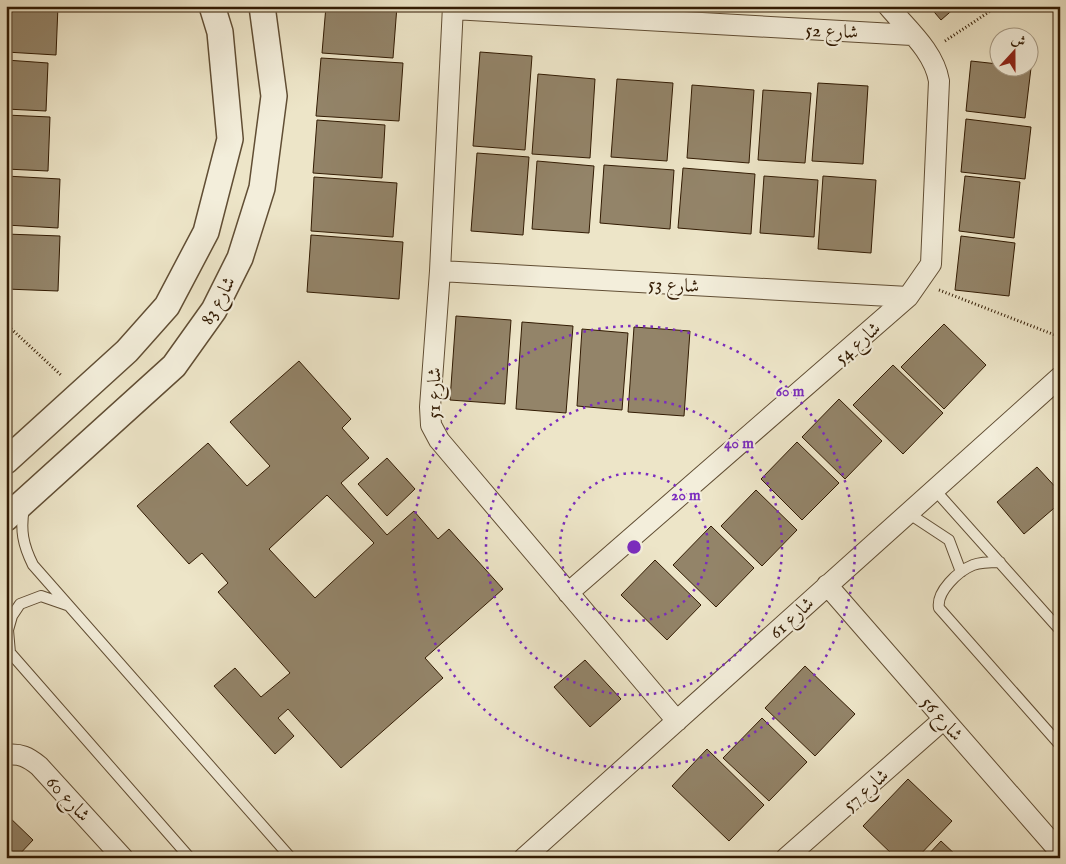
<svg xmlns="http://www.w3.org/2000/svg" width="1066" height="864" font-family="'IM FELL English',Amiri,serif">
	<style>
		.building { fill: #938469; stroke: #321b03; fill-rule: evenodd }
		.lines { fill: none; stroke-linecap: round; stroke-linejoin: round }
		.service-casing { stroke: #614e34; stroke-width: 12 }
		.minor-casing { stroke: #614e34; stroke-width: 22 }
		.tertiary-casing { stroke: #614e34; stroke-width: 28 }
		.path { stroke: #321b03; stroke-width: 3; stroke-dasharray: 1 2.5; stroke-linecap: butt }
		.service { stroke: #f3eedb; stroke-width: 10 }
		.minor { stroke: #f3eedb; stroke-width: 20 }
		.tertiary { stroke: #f3eedb; stroke-width: 25 }
		.ring { fill: none; stroke: #7b2cbf; stroke-width: 2.5; stroke-dasharray: 2.5 5 }
		.labels { text-anchor: middle; stroke-width: 4.5; stroke-linejoin: round; paint-order: stroke }
		.street-label { font-size: 19px; fill: #321b03; stroke: #f3eedb }
		.centre { fill: #7b2cbf; stroke: #f3eedb; stroke-width: 2.5 }
		.ring-label { font-size: 15px; text-anchor: middle; font-weight: bold; fill: #7b2cbf; stroke: #f3eedb; stroke-width: 4.5; stroke-linejoin: round; paint-order: stroke }
	</style>
	<rect width="100%" height="100%" fill="#ede5c8"/>
	<filter id="stains"><feTurbulence type="fractalNoise" baseFrequency=".004" numOctaves="4"/><feColorMatrix values="0 0 0 0 .2 0 0 0 0 .09 0 0 0 0 .02 0 0 0 .5 -.17"/></filter>
	<radialGradient id="worn" r=".72"><stop offset=".6" stop-color="#630" stop-opacity="0"/><stop offset="1" stop-color="#630" stop-opacity=".3"/></radialGradient>
	<path class="building" d="M6 6H58L56 55 6 52Z
		M326 6H397L393 58 322 53Z
		M929 6H957L941 20Z
		M480 52 532 56 525 150 473 146Z
		M321 58 403 63 399 121 316 116Z
		M6 60 48 63 46 111 6 109Z
		M971 61 998 64V68H1031L1025 118 966 111Z
		M538 74 595 79 590 158 532 154Z
		M617 79 673 83 667 161 611 157Z
		M818 83 868 86 863 164 812 161Z
		M692 85 754 90 749 163 687 158Z
		M763 90 811 93 805 163 758 160Z
		M6 115 50 117 48 171 6 169Z
		M966 119 1031 127 1025 179 961 172Z
		M317 120 385 125 382 178 313 173Z
		M477 153 529 157 523 235 471 231Z
		M537 161 594 166 589 233 532 229Z
		M604 165 674 170 670 229 600 223Z
		M683 168 755 174 751 234 678 228Z
		M6 176 60 179 58 228 6 225Z
		M764 176 818 180 814 237 760 233Z
		M823 176 876 180 871 253 818 249Z
		M965 176 1020 182 1014 238 959 231Z
		M314 177 397 183 393 237 311 231Z
		M6 234 60 236 58 291 6 289Z
		M311 235 403 242 399 299 307 292Z
		M961 236 1015 243 1009 296 955 290Z
		M456 316 511 320 505 404 450 400Z
		M522 322 573 326 566 413 516 409Z
		M944 324 986 365 944 409 901 367Z
		M634 327 690 331 684 416 628 412Z
		M582 329 628 333 622 410 577 406Z
		M299 361 351 419 342 428 369 458 341 483 387 535 414 511 438 539 449 529 503 589 425 658 443 678 341 768 288 709 278 718 294 736 275 754 214 686 235 668 261 697 290 673 218 592 228 583 202 553 189 564 137 506 208 443 247 486 270 466 230 422ZM327 495 374 543 315 598 269 549Z
		M893 365 943 413 903 454 853 405Z
		M839 399 882 441 845 479 802 437Z
		M797 442 839 483 802 520 761 479Z
		M387 458 415 489 387 516 358 484Z
		M1037 467 1060 492V503L1024 534 997 502Z
		M756 490 797 530 762 566 721 526Z
		M711 526 754 568 716 607 673 565Z
		M655 560 701 605 667 640 621 595Z
		M585 660 621 699 590 727 554 687Z
		M805 666 855 714 815 756 765 708Z
		M762 718 807 762 769 801 723 758Z
		M707 749 764 805 729 841 672 786Z
		M908 779 952 821 917 858H896L863 826Z
		M6 814 33 840 16 858H6Z
		M941 841 959 858H925Z"/>
	<g class="lines">
		<defs>
			<path id="service" d="M934 489 1060 630
				M24 508C20 530 23 545 33 565L291 858
				M908 513 949 540 961 572
				M1000 562C992 562 981 562 973 565 958 571 936 592 939 608L1060 745
				M6 648 190 858
				M10 653 8 630 12 616 20 604 41 596 67 605"/>
			<path id="minor" d="M453 6 440 271 430 407 431 425 439 440 677 721
				M453 9 912 35
				M440 271 908 297
				M827 585 1060 852
				M568 593 908 297 931 264 939 81C934 51 907 29 888 6
				M6 755C20 753 28 757 39 766L123 858
				M524 858 1060 377
				M786 858 944 719"/>
			<path id="tertiary" d="M6 461 127 351 167 306 206 232 230 139 220 32 212 6
				M6 518 174 366 214 310 240 258 262 188 274 96 262 6"/>
		</defs>
		<use href="#service" class="service-casing"/>
		<use href="#minor" class="minor-casing"/>
		<use href="#tertiary" class="tertiary-casing"/>
		<path class="path" d="M945 41 998 6
			M939 290 1060 337
			M6 324 62 376"/>
		<use href="#service" class="service"/>
		<use href="#minor" class="minor"/>
		<use href="#tertiary" class="tertiary"/>
	</g>
	<g class="ring">
		<circle cx="634" cy="547" r="74"/>
		<circle cx="634" cy="547" r="148"/>
		<circle cx="634" cy="547" r="221"/>
	</g>
	<g class="labels">
		<g class="street-label">
			<text transform="translate(832 30) rotate(3)" y="7">شارع 52</text>
			<text transform="translate(674 284) rotate(3)" y="7">شارع 53</text>
			<text transform="translate(217 300) rotate(-61)" y="7">شارع 83</text>
			<text transform="translate(857 342) rotate(-41)" y="7">شارع 54</text>
			<text transform="translate(433 393) rotate(-89)" y="7">شارع 51</text>
			<text transform="translate(791 617) rotate(-42)" y="7">شارع 61</text>
			<text transform="translate(943 718) rotate(49)" y="7">شارع 56</text>
			<text transform="translate(865 789) rotate(-41)" y="7">شارع 57</text>
			<text transform="translate(69 798) rotate(47)" y="7">شارع 60</text>
		</g>
	</g>
	<circle cx="634" cy="547" r="8" class="centre"/>
	<g class="ring-label">
		<text x="790" y="396">60 m</text>
		<text x="739" y="448">40 m</text>
		<text x="686" y="500">20 m</text>
	</g>
	<rect width="1066" height="864" fill="none" stroke="#ede5c8" stroke-width="25"/>
	<rect x="8" y="8" width="1051" height="849" fill="none" stroke="#321b03" stroke-width="2.5"/>
	<rect x="12" y="12" width="1041" height="839" fill="none" stroke="#321b03"/>
	<g transform="translate(1014 52) rotate(21)"><circle r="24" fill="#f3eedb" stroke="#a69a85"/>
	<path d="M0-4L9 19L0 12L-9 19Z" fill="#8f2418"/>
	<text y="-8" font-size="14" font-weight="bold" text-anchor="middle" fill="#321b03">ش</text>
	</g>
	<rect width="100%" height="100%" filter="url(#stains)"/>
	<rect width="100%" height="100%" fill="url(#worn)"/>
</svg>
